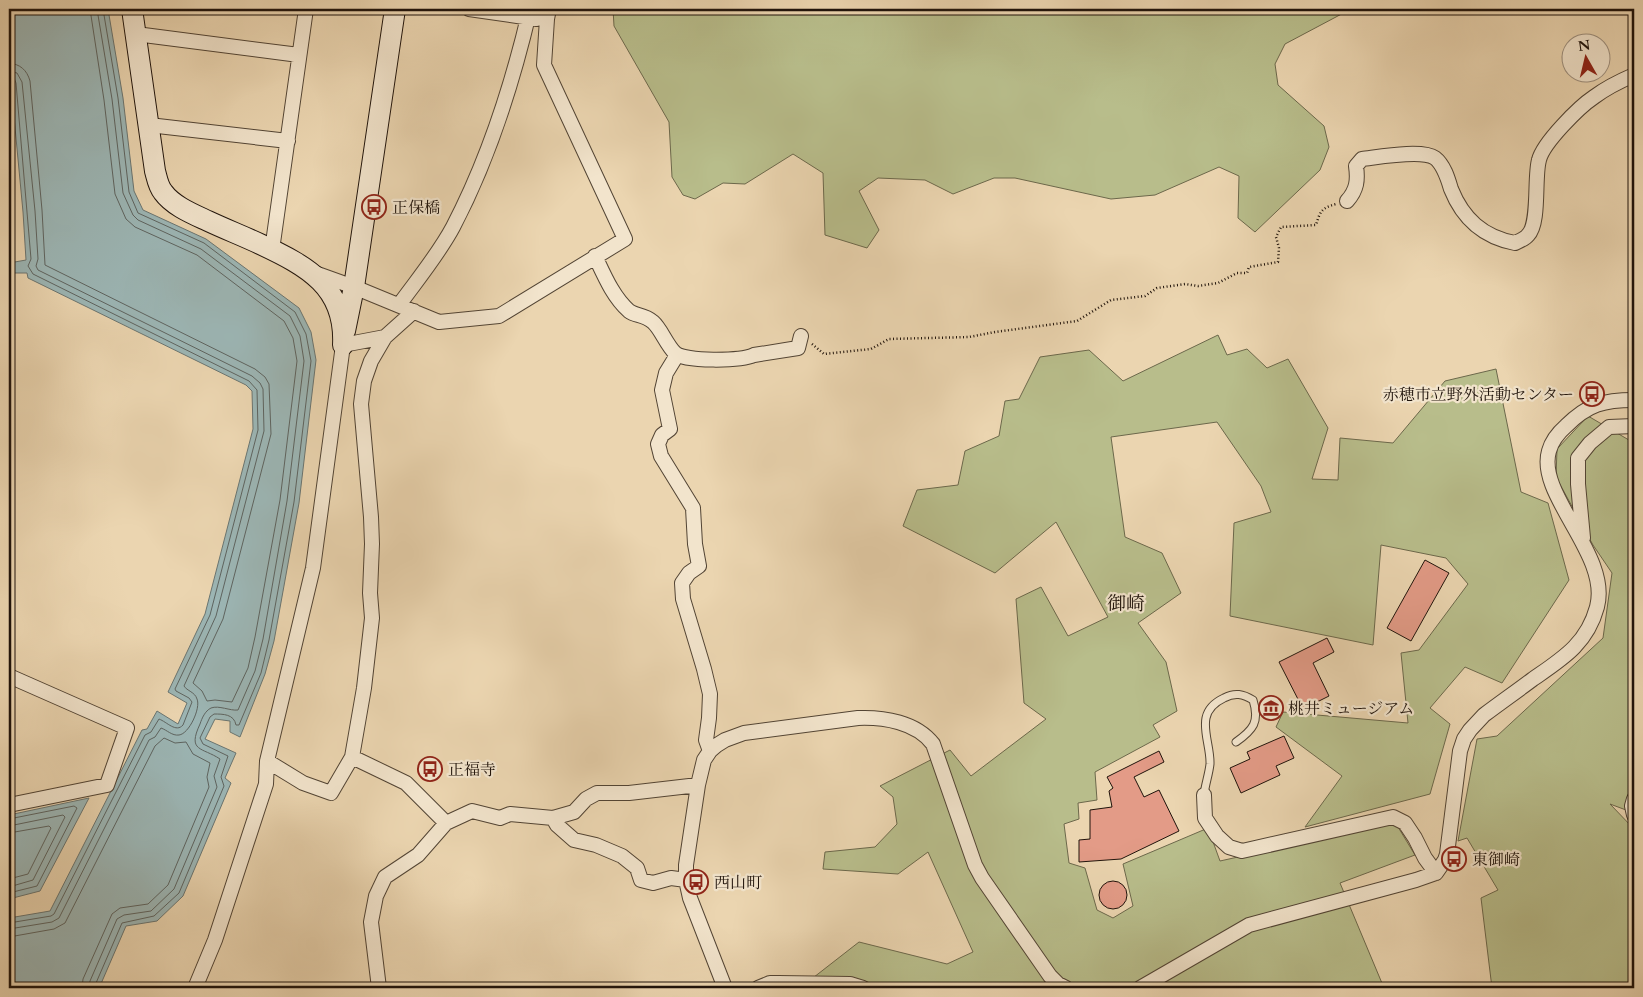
<svg xmlns="http://www.w3.org/2000/svg" width="1643" height="997" font-family="Cardo,'Noto Serif JP',serif">
	<style>
		.green { fill: #b8bd8b; stroke: #6c684b }
		.water { fill: #9cb6b5; stroke: #6a7571 }
		.lines { fill: none; stroke-linecap: round; stroke-linejoin: round }
		.shore { stroke: #5e6460; stroke-width: 1 }
		.building { fill: #e39b87; stroke: #1f130b }
		.lane-casing { stroke: #524434; stroke-width: 9 }
		.street-casing { stroke: #524434; stroke-width: 16 }
		.secondary-casing { stroke: #1f130b; stroke-width: 22 }
		.path { stroke: #1f130b; stroke-width: 2.5; stroke-dasharray: 1 2.5; stroke-linecap: butt }
		.lane { stroke: #f2e4cc; stroke-width: 7 }
		.street { stroke: #f2e4cc; stroke-width: 14 }
		.secondary { stroke: #f2e4cc; stroke-width: 20 }
		.labels { text-anchor: middle; stroke-width: 4.5; stroke-linejoin: round; paint-order: stroke }
		.poi-label { font-size: 16px; fill: #1f130b; stroke: #f2e4cc; text-anchor: start }
		.quarter-label { font-size: 19px; fill: #1f130b; stroke: #f2e4cc }
	</style>
	<rect width="100%" height="100%" fill="#ebd5b0"/>
	<filter id="stains"><feTurbulence type="fractalNoise" baseFrequency=".004" numOctaves="4"/><feColorMatrix values="0 0 0 0 .2 0 0 0 0 .09 0 0 0 0 .02 0 0 0 .5 -.17"/></filter>
	<radialGradient id="worn" r=".72"><stop offset=".6" stop-color="#630" stop-opacity="0"/><stop offset="1" stop-color="#630" stop-opacity=".3"/></radialGradient>
	<path class="green" d="M613 9H1351L1285 44 1275 64 1278 85 1324 126 1329 147 1320 170 1255 232 1238 218 1239 176 1219 167 1155 195 1111 199 1015 178H994L953 194 925 180 878 178 859 191 879 230 867 248 825 235 823 173 793 154 745 184 723 183 695 199 683 195 672 177 669 122 614 26Z
		M1218 335 1227 355 1247 349 1267 368 1288 359 1328 428 1312 479 1338 480 1340 438 1393 443 1445 381 1496 369 1521 492 1548 503 1569 580 1502 683 1465 667 1430 708 1450 724 1430 794 1305 827 1342 776 1276 727 1283 712 1408 723 1401 653 1419 650 1468 584 1446 558 1381 545 1373 645 1230 616 1234 523 1271 512 1261 486 1217 422 1111 437 1125 537 1162 553 1181 593 1138 623 1166 662 1177 711 1153 725 1160 737 1095 772 1097 800 1078 803 1079 819 1064 824 1069 863 1085 868 1097 910 1113 918 1133 906 1123 864 1208 828 1220 861 1395 822 1415 855 1340 883 1384 988H800L859 942 947 964 973 952 928 852 898 874 823 869 825 852 875 847 897 824 893 797 880 786 950 750 971 776 1046 719 1024 703 1016 599 1041 587 1068 636 1108 617 1056 522 995 573 903 526 917 490 958 485 965 451 999 436 1005 401 1019 399 1040 357 1089 350 1123 381Z
		M1588 416 1634 443V490L1629 525 1634 531V813L1610 804 1634 829V988H1492L1481 898 1498 890 1467 838 1458 841 1477 739 1497 736 1603 638 1612 573 1593 545 1556 477 1557 449Z"/>
	<path class="water" d="M9 9H108L123 98 134 191 143 210 206 239 299 308 311 332 316 360 299 503 274 641 265 674 240 737 230 732V721L215 719 205 739 236 753 225 778 231 783 183 896 157 921 126 926 100 986 101 988H9V918L50 911 142 730 147 729 157 711 178 724 187 703 168 692 205 614 253 429 252 391 246 385 28 278 27 273H9V263L26 260 23 212 9 64Z
		M89 798 40 891 9 899V815Z"/>
	<g class="lines">
		<path class="shore" d="M9 63C20 64 27 70 30 81L42 210 45 265 255 369 265 377 269 384 271 434 223 619 193 683 202 691 207 701 215 700 232 702 248 668 255 637 280 500 297 361 293 338 284 321 197 255 135 227 126 219 115 194 104 100 90 9
			M9 71 17 73 22 82 35 211 38 259 36 266 38 270 252 376 260 383 263 389 264 431 216 616 184 686C187 691 195 692 197 699 201 708 189 734 179 735 172 736 167 730 161 728L155 737 149 740 59 918 52 922 9 929
			M9 77 14 78 16 83 31 259 28 266 33 274 249 381 257 390 258 430 210 615 175 689 176 691 189 698 192 702 183 725C176 733 167 722 159 719L151 732 145 735 54 914 51 916 9 923
			M9 819 74 806 77 808 37 886 9 893
			M9 826 63 815 65 817 33 880 9 887
			M9 833 49 826 51 828 28 874 9 879
			M9 937 54 929 65 923 155 746 164 738 175 743 186 742 193 754 210 763 207 777 209 787 168 885 148 904 120 908 112 914 83 979 82 988
			M89 988 90 981 117 919 124 915 151 911 174 889 217 787 214 776 220 759C202 747 187 752 200 724 202 718 205 711 211 708 219 705 230 711 238 710L255 671 263 639 287 501 304 361 300 336 290 316 201 249 138 220 133 215 123 193 112 99 97 9
			M96 988V983L122 923 154 916 179 893 224 786 221 777 228 756 203 744 200 738 210 717 214 714C223 714 234 714 236 725H239L261 673 269 640 294 502 311 361 306 334 295 312 204 243 138 213 129 192 118 98 103 9"/>
	</g>
	<path class="building" d="M1425 560 1449 573 1411 641 1387 628Z
		M1327 638 1334 652 1313 663 1329 696 1303 709 1279 662Z
		M1284 736 1294 758 1276 766 1280 775 1241 793 1230 768 1250 759 1247 752Z
		M1159 751 1164 762 1134 777 1144 797 1159 790 1179 831 1121 859 1079 862V840L1090 839V810L1112 807 1109 791 1113 788 1107 777Z
		M1099 895a14 14 0 1 1 28 0a14 14 0 1 1-28 0Z"/>
	<g class="lines">
		<defs>
			<path id="lane" d="M1204 795C1205 785 1209 774 1210 764 1211 740 1192 713 1224 698 1235 692 1243 694 1253 700 1260 722 1253 730 1236 742"/>
			<path id="street" d="M469 9 537 19
				M136 34 299 55
				M149 125 288 141
				M1347 201C1357 190 1358 180 1356 166L1362 159C1379 157 1422 149 1435 158 1444 165 1448 179 1451 189 1463 219 1483 237 1515 243 1519 241 1525 239 1528 235 1540 223 1534 177 1539 160 1543 143 1579 107 1594 97 1606 88 1620 81 1634 75
				M272 250 306 9
				M595 256C604 275 613 297 629 311 635 316 644 314 653 322 661 329 666 344 675 353 685 362 741 361 754 355L798 348 801 336
				M315 273 354 287 439 322 499 316 625 239 544 65 547 19 549 9
				M399 305C417 280 438 255 453 227 488 160 513 82 530 9
				M677 355 666 373 662 390 670 429 662 435 658 444 661 456 693 508 695 544 699 566 689 573 682 583 683 599 704 669 710 694 709 718 706 740 710 751
				M1583 538 1578 484V458L1590 443 1609 427 1634 426
				M9 676 127 728 107 785 9 805
				M352 757 406 783 446 823
				M267 761 303 783 331 793 352 757 364 688 372 618 370 593 372 544 371 517 361 404 364 381 371 361 385 337
				M1204 795 1205 818 1217 836 1229 847 1242 851 1393 817 1405 823 1415 838 1425 858 1436 873
				M1634 799 1632 806 1634 815
				M553 818 557 825 574 840 596 845 622 856 637 868 641 880 653 883 671 878 686 880
				M195 988 215 940 266 784 267 761 313 568 343 345 385 337 414 311
				M379 988 371 922 376 896 385 877 418 855 446 823 472 811 500 818 510 814 553 818 574 812 586 799 597 793H629L698 785
				M725 988 690 898 686 880V865L698 785 704 760 710 751 717 745 725 740 744 733 858 718C884 717 916 722 933 744L975 865 982 878 1050 976 1058 984 1066 988
				M758 988 770 983H778L850 984 863 988
				M1140 988 1249 925 1416 880 1436 873 1445 860 1447 854 1460 751 1464 739 1470 730 1484 715C1500 703 1517 691 1533 679 1562 659 1587 644 1597 607 1611 555 1536 495 1549 451 1552 440 1558 433 1566 426 1588 404 1604 400 1634 400"/>
			<path id="secondary" d="M132 9 155 171C157 178 158 186 163 192 173 206 193 214 208 221 225 229 243 236 260 244 307 266 346 287 343 345
				M345 331 354 287 395 9"/>
		</defs>
		<use href="#lane" class="lane-casing"/>
		<use href="#street" class="street-casing"/>
		<use href="#secondary" class="secondary-casing"/>
		<path class="path" d="M812 344 824 354 871 349 889 339 969 337 995 332 1077 321 1111 300 1145 296 1157 288 1185 284 1198 286 1218 283 1237 273H1247L1249 267 1278 262 1279 248 1276 237 1281 227 1316 225C1320 212 1321 208 1336 204"/>
		<use href="#lane" class="lane"/>
		<use href="#street" class="street"/>
		<use href="#secondary" class="secondary"/>
	</g>
	<defs>
		<symbol id="bus-ring" viewBox="-11 -11 22 22"><circle r="9.5" fill="#f2e4cc" stroke="#8f2418" stroke-width="1.5"/><path d="M-5-6H5V4H4V6H2V4H-2V6H-4V4H-5ZM-3.5-4V0h7V-4ZM-3.5 1.2v1.5H-2V1.2ZM2 1.2v1.5H3.5V1.2Z" fill="#8f2418"/></symbol>
		<symbol id="museum-ring" viewBox="-11 -11 22 22"><circle r="9.5" fill="#f2e4cc" stroke="#8f2418" stroke-width="1.5"/><path d="M0-6L6-3V-2H-6V-3ZM-5-1h2V3h-2ZM-1-1h2V3h-2ZM3-1h2V3H3ZM-6 4H6V6H-6Z" fill="#8f2418"/></symbol>
	</defs>
	<g fill-rule="evenodd">
		<use href="#bus-ring" x="360" y="193" width="28" height="28"/>
		<use href="#bus-ring" x="1578" y="380" width="28" height="28"/>
		<use href="#museum-ring" x="1257" y="694" width="28" height="28"/>
		<use href="#bus-ring" x="416" y="755" width="28" height="28"/>
		<use href="#bus-ring" x="1440" y="845" width="28" height="28"/>
		<use href="#bus-ring" x="682" y="868" width="28" height="28"/>
	</g>
	<g class="labels">
		<g class="poi-label">
			<text x="392" y="213">正保橋</text>
			<text x="1574" y="400" text-anchor="end">赤穂市立野外活動センター</text>
			<text x="1288" y="714">桃井ミュージアム</text>
			<text x="448" y="775">正福寺</text>
			<text x="1472" y="865">東御崎</text>
			<text x="714" y="888">西山町</text>
		</g>
		<g class="quarter-label">
			<text x="1126" y="610">御崎</text>
		</g>
	</g>
	<rect width="1643" height="997" fill="none" stroke="#ebd5b0" stroke-width="30"/>
	<rect x="10" y="10" width="1623" height="977" fill="none" stroke="#1f130b" stroke-width="2.5"/>
	<rect x="15" y="15" width="1613" height="967" fill="none" stroke="#1f130b"/>
	<g transform="translate(1586 58) rotate(352)"><circle r="24" fill="#f2e4cc" stroke="#9e907f"/>
	<path d="M0-4L9 19L0 12L-9 19Z" fill="#8f2418"/>
	<text y="-8" font-size="14" font-weight="bold" text-anchor="middle" fill="#1f130b">N</text>
	</g>
	<rect width="100%" height="100%" filter="url(#stains)"/>
	<rect width="100%" height="100%" fill="url(#worn)"/>
</svg>
